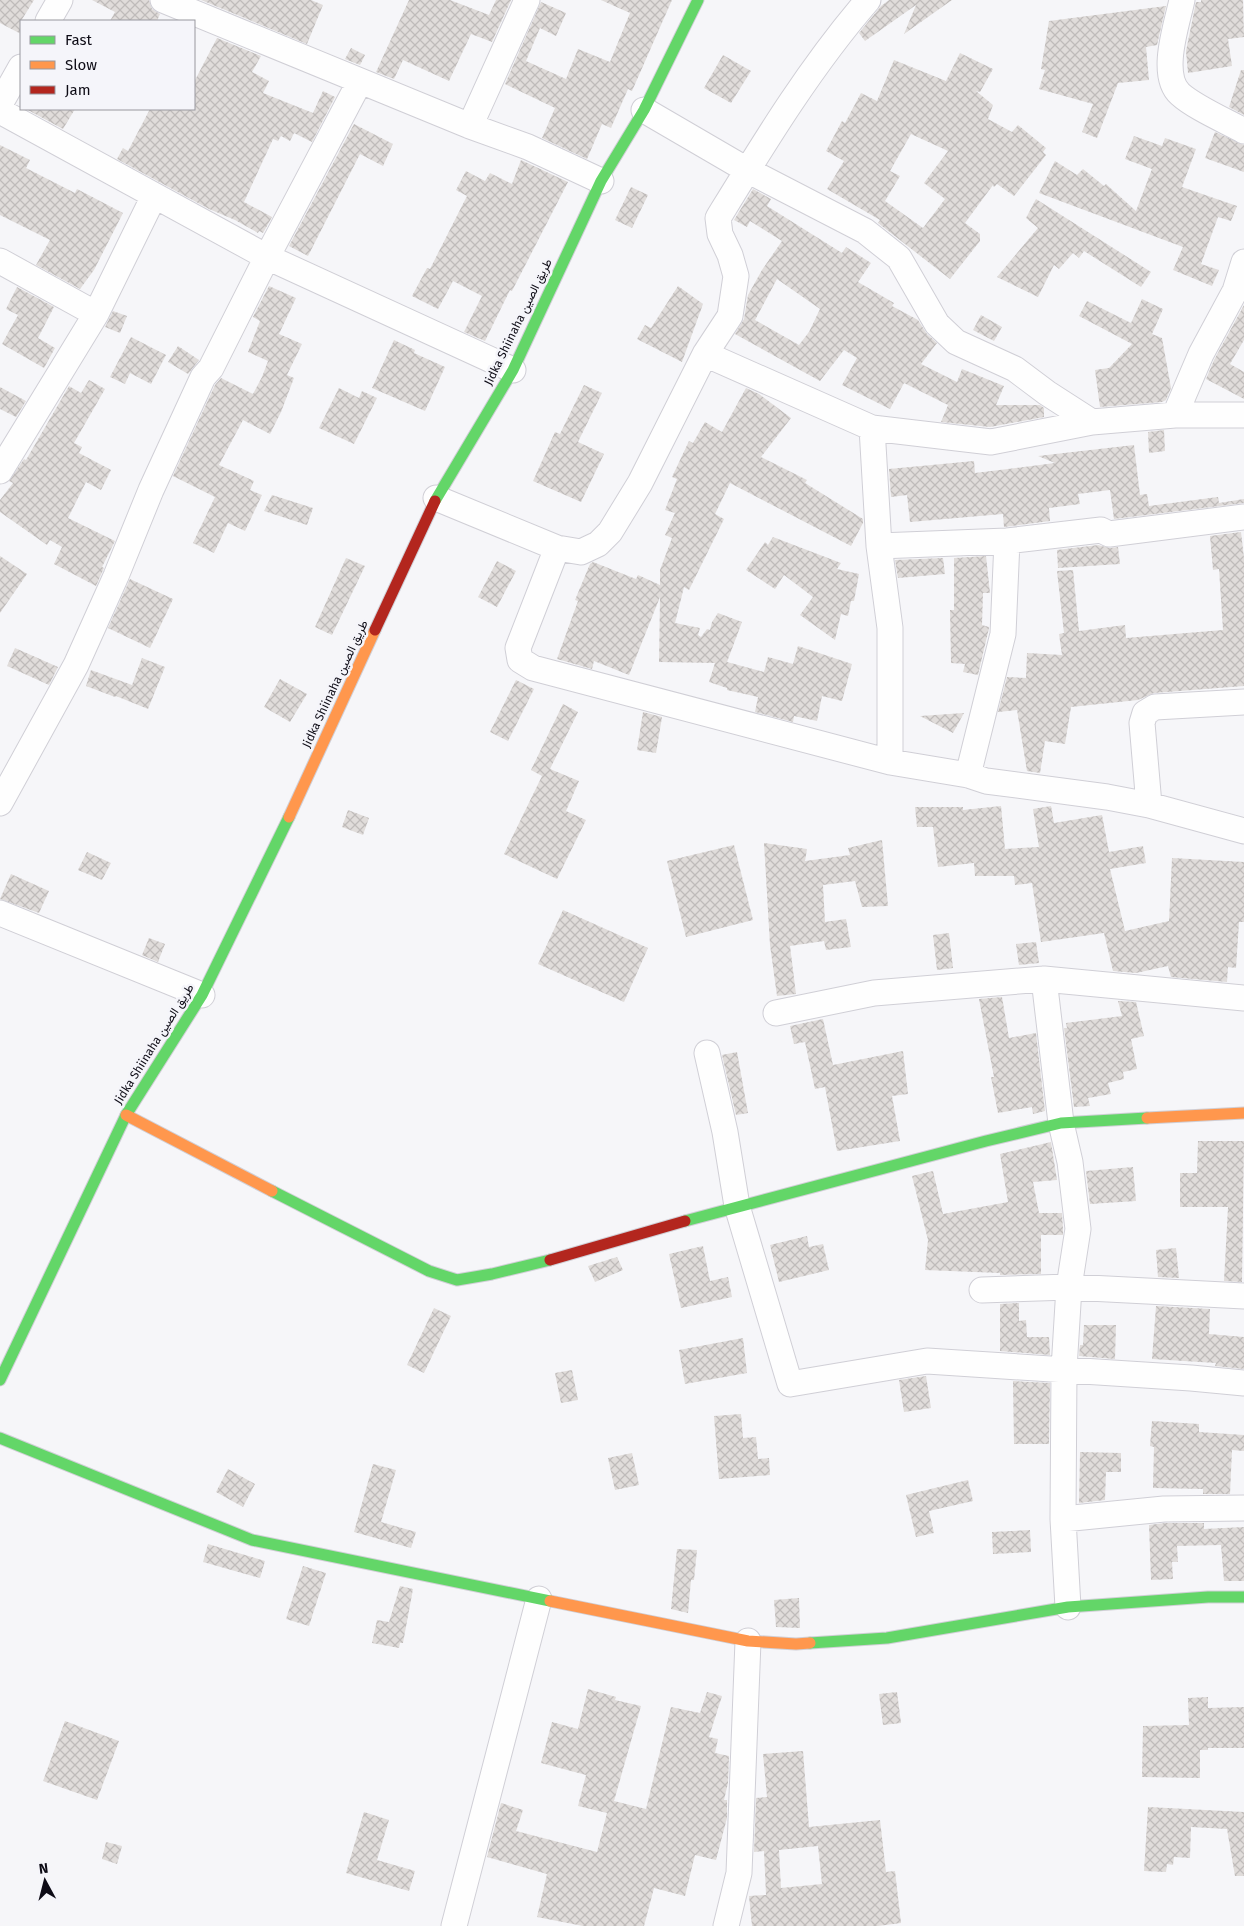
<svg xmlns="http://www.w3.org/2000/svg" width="1244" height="1926" font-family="'Fira Sans',Vazirmatn,sans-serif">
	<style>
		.building { fill: url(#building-cross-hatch); fill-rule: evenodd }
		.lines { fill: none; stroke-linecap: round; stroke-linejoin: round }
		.street-casing { stroke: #d0cfd6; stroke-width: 27 }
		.fast-casing { stroke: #d0cfd6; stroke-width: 13 }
		.slow-casing { stroke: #d0cfd6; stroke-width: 13 }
		.jam-casing { stroke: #d0cfd6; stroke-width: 13 }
		.street { stroke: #fefefe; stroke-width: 25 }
		.fast { stroke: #63d668; stroke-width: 11 }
		.slow { stroke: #ff974d; stroke-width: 11 }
		.jam { stroke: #b3261e; stroke-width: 11 }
		.labels { text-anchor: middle; stroke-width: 5; stroke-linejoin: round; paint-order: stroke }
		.street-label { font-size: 12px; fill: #0d0b15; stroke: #f5f5fa }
	</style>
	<defs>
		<pattern id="building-cross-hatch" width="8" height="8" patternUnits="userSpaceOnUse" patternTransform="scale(1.25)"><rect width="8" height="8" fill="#e0dcda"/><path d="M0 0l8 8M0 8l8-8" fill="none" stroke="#bfbbba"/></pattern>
	</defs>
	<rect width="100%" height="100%" fill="#f6f6f9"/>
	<path class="building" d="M0 0H34L21 21V34L0 23Z
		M92 0H149L152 9 160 14 157 21H110L115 12Z
		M201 0H311L323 5 307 44Z
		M409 0H450L489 15 496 0H511L492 42 471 34 449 81 403 60 394 79 376 72Z
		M601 0H672L632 91 628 89 611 128 602 124 587 159 542 138 555 108 505 84 541 2 566 13 556 36 540 28 526 61 566 79 578 49 610 62 630 13Z
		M889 0H952L904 34 916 5 865 41 859 33 881 6Z
		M1201 0H1243L1244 37 1228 39 1232 66 1188 73 1186 51 1196 2H1201Z
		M1166 6 1157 45 1146 47 1149 80 1118 83 1097 138 1082 132 1093 104 1039 89 1045 70 1041 69 1049 21Z
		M217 38 261 56 252 72 269 81 263 93 313 113 323 91 335 97 312 142 294 133 290 141 281 136 278 141 273 139 244 202 272 217 263 233 259 231 258 233 235 220 209 209 117 159 123 148 128 151 150 109H194V82Z
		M351 48 365 55 360 65 345 59Z
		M960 53 993 69 980 92 976 91 993 105 988 119 1012 132 1018 125 1046 148 1043 152 1046 155 1014 196 997 184 994 187 993 185 965 223 980 234V241L950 279 878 223 880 220 827 189 844 161 826 151 842 121 845 123 861 93 877 101 894 60 946 81ZM911 134 948 151 924 183 945 199 923 228 885 201 900 176 890 171Z
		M723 55 751 71 731 103 704 88Z
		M1241 70H1244V115L1229 107Z
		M26 109H75L63 129Z
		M354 124 393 144 383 166 360 154 308 256 289 246Z
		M1215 132 1244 145V172L1205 158Z
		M1134 136 1162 146 1165 138 1196 149 1182 187 1237 206 1231 221 1218 217 1201 264 1219 270 1212 286 1173 270 1183 247 1039 193 1055 161 1077 175 1083 169 1104 186 1106 184 1136 211 1152 169 1125 159Z
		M0 145 30 160 26 168 75 193 77 189 123 213 94 270 80 289 36 265 50 240 0 215Z
		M521 160 568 182 512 291 510 290 485 341 464 332 482 296 453 281 438 309 412 296 427 268 430 269 467 196 456 190 466 171 485 181 490 173 512 184Z
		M631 187 648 195 632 228 615 220Z
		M753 189 771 199 767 206 842 253 846 247 871 263 858 282 894 303 892 306 918 320 927 334 937 343 921 364 957 382 962 369 1004 386 996 405H1040L1044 408V417L990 427 941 422 948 405 904 383 890 409 842 385 857 358 844 350 820 381 735 334 744 319 748 295 762 270 782 241 750 221 747 227 734 220ZM777 279 820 309 809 332 799 345 755 320Z
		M1036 199 1151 272 1141 287 1084 251 1079 258 1073 253 1059 269 1054 265 1038 297 997 277 1038 228 1026 218Z
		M269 286 296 298 279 334 302 344 287 375 294 378 281 412 270 434 243 420 219 465 254 481 250 490 262 495 245 531 228 523 214 553 193 543 215 497 173 476 215 385 221 378 253 394 262 377 268 361 248 352 260 321 253 317Z
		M678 286 703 304 682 362 637 339 645 325 651 328Z
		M17 287 54 307 38 338 55 348 44 368 2 344 18 315 6 309Z
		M1142 299 1163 309 1152 334 1162 338 1171 388 1166 400 1162 402 1100 407 1095 370 1109 368 1132 344 1079 316 1087 301 1131 323Z
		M1244 305V340L1230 364 1244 372V399L1206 379 1214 360Z
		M113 311 127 316 120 333 105 327Z
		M981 315 1002 327 994 341 973 330Z
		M131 337 166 355 151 384 130 373 125 384 110 377Z
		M394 340 415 350 414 353 445 367 425 411 372 388Z
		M178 346 199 360 188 374 168 362Z
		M89 380 105 389 74 443 82 447 79 453 111 470 101 490 86 482 68 518 115 541 102 567 104 568 96 586 54 564 62 547 50 540 47 545 0 512V500L13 483 9 481 24 459 26 460 69 386 81 393Z
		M584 385 602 393 578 442 604 454 581 502 533 481 555 432 560 434Z
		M0 387 26 401 16 417 0 409Z
		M339 388 359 398 362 391 377 398 354 444 319 428Z
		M746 388 759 394 791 418 761 457 807 480 805 483 863 519V523L851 546 730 483 715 514 724 519 689 590 684 587 675 623 700 628 698 635 701 637 707 629 710 630 712 622 718 613 742 622 727 662 764 672 768 657 793 664 798 646 852 664 842 701 822 696 817 721 794 716 793 722 755 712 758 697 727 690V688L709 682 715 663 659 662 660 597 629 675 594 661 592 669 557 659 578 601 575 600 590 564 593 562 636 579 638 575 660 585V570L672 538 665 535 675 513 665 510 677 479 672 477 689 441 693 443 705 422 722 432Z
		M1164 430 1165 451 1149 453 1148 432Z
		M1134 445 1140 495 1147 494 1149 506 1218 497 1219 503 1244 499V503L1114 519 1110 490 1078 494 1080 504 1049 508 1050 521 1004 527 1003 514 910 522 907 495 891 497 889 469 974 461 975 473 1055 463 1038 456Z
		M272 495 313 508 307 525 264 511Z
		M1241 532 1244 558V686L1154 693 1138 700 1071 707 1065 744 1045 741 1040 773 1027 771 1017 710 998 712 1007 677 1026 678 1027 653 1062 655 1059 634 1064 633 1057 571 1073 570 1079 631 1125 625 1126 638 1223 630 1219 569 1213 570 1210 536Z
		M773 537 841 563 837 569 859 574 854 601H851L848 616 841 614 835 640 800 615 813 597 784 575 775 589 746 570 765 542 768 545Z
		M1098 545 1110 548 1118 547 1120 564 1058 568 1057 550Z
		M0 556 27 574 0 613Z
		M986 556 990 593H983L982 625 989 627V628L978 675 963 672 965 664 951 663 950 610H954V558Z
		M346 558 365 566 332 635 315 627Z
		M943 558 945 574 898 578 895 560Z
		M497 561 516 571 497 607 478 597Z
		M130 579 173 599 150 648 108 628Z
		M15 648 58 667 49 685 7 666Z
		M142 658 165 667 148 709 116 696 115 697 86 686 91 670 132 685Z
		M280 679 307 694 290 722 264 707Z
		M516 680 534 689 508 741 490 732Z
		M563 704 578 712 550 769 579 781 566 811 586 820 557 879 504 854 542 776 531 770Z
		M643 712 662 717 656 753 637 750Z
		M964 713 953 733 920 716Z
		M1001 806 1005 849 1039 847 1033 809 1051 806 1054 823 1102 815 1109 852 1143 846 1146 863 1110 869 1125 931 1169 921 1172 858 1244 862V922H1239L1236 968 1228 967 1227 982 1171 977 1168 966 1136 973 1113 971 1104 933 1041 942 1032 883 1015 885 1014 876H975L974 863 938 867 933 827H917L915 807H963V810Z
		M348 810 369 818 363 835 342 827Z
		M882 840 888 906 862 907 855 881 823 885 825 922 846 919 851 947 826 950 824 941 790 946 796 994 777 996 770 945 764 843 807 849 805 861 850 855 848 848Z
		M734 845 753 920 686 937 667 861Z
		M87 852 111 863 102 880 78 870Z
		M11 874 49 891 39 913 0 899Z
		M563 910 648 948 624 1002 538 964Z
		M949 933 953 968 937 970 933 935Z
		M149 938 165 944 158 962 142 955Z
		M1036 942 1039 963 1019 965 1016 944Z
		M1002 997 1009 1038 1036 1033 1045 1111 1033 1114 1032 1107 998 1113 991 1077H994L979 999Z
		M1118 1001 1136 1002 1144 1036 1131 1039 1137 1069 1123 1072 1124 1079 1108 1083 1111 1094 1088 1098 1090 1106 1074 1107 1064 1028H1067L1066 1023 1122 1016Z
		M823 1019 833 1065 903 1051 908 1094 892 1096 900 1141 837 1151 825 1087 815 1089 805 1042 794 1044 790 1026Z
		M737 1052 748 1113 736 1115 722 1055Z
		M1198 1141H1244L1242 1282 1224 1281 1228 1207H1180V1173H1197Z
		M1051 1142 1057 1180 1033 1182 1039 1213H1062L1063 1229V1235H1041V1274L1000 1275V1273L925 1270 928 1240 912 1176 933 1171 943 1214 1008 1202 1000 1154Z
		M1133 1167 1136 1201 1090 1204 1086 1171Z
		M807 1236 809 1247 823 1244 829 1270 779 1282 770 1245Z
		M703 1246 710 1281 728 1277 732 1297 681 1308 669 1254Z
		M1176 1248 1179 1278 1158 1277 1156 1250Z
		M617 1257 623 1270 595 1282 588 1266Z
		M1019 1303V1321L1026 1320 1027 1337H1049L1050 1355 1000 1351V1304Z
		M1156 1306 1210 1309 1209 1334 1244 1337V1369L1215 1366 1216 1363 1152 1359Z
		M434 1308 451 1316 424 1373 407 1365Z
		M1084 1325H1116L1115 1359 1079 1356 1080 1345H1083Z
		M743 1338 747 1373 685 1384 679 1350Z
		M572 1370 578 1400 561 1403 555 1373Z
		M926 1376 931 1408 904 1412 899 1380Z
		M1013 1381 1050 1383 1049 1444H1014Z
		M741 1414 743 1438 756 1437 758 1459 769 1458 770 1475 719 1479 714 1416Z
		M1152 1421 1199 1424V1432L1244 1435V1451L1232 1450 1230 1494H1203V1489L1153 1488 1154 1447 1150 1446Z
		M1080 1452 1121 1453V1472H1106L1105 1500 1079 1503Z
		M632 1453 639 1485 615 1490 608 1458Z
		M373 1464 396 1470 381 1522 416 1532 411 1548 354 1532Z
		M228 1469 255 1484 243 1507 216 1492Z
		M968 1480 973 1501 929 1511 934 1533 916 1537 906 1495Z
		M1165 1523H1204V1529L1244 1527V1581H1224L1221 1545 1177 1546 1178 1562H1172L1173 1579 1151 1580 1149 1525Z
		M1030 1530 1031 1552 993 1554 992 1532Z
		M208 1544 265 1561 260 1578 203 1562Z
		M677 1549 697 1550 694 1580H691L688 1613 671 1609Z
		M303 1566 326 1573 309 1626 286 1619Z
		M400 1586 413 1589 403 1643H400L399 1648 372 1643 377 1620 389 1622Z
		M799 1598 800 1628 776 1627 774 1600Z
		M588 1689 616 1697 615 1700 641 1706 614 1801 646 1809 671 1707 700 1713 707 1692 722 1696 709 1737 718 1739 715 1753 729 1756 728 1783 724 1800H727V1818L716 1860 695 1855 685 1896 654 1888 644 1926H583L537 1917 547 1874 487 1857 501 1803 523 1810 516 1831 597 1852 607 1813 578 1806 586 1775 541 1763 552 1722 578 1729Z
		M897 1692 901 1723 883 1725 879 1694Z
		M1208 1697V1708L1244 1707V1748H1208V1750H1200V1778L1142 1777 1143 1726 1189 1725 1188 1698Z
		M65 1721 119 1741 97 1800 43 1781Z
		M803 1751 809 1827 880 1820 886 1872 895 1871 901 1923 878 1926H752L749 1896 766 1895 764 1851 754 1852 756 1798 767 1797 763 1754ZM818 1846 822 1884 781 1888 779 1850Z
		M1148 1807 1244 1812V1876H1235L1227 1829 1191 1827 1190 1858 1174 1857 1173 1865 1167 1864 1166 1872 1144 1871Z
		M364 1812 389 1820 377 1860 415 1871 409 1891 346 1873Z
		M106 1842 122 1846 117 1864 102 1859Z"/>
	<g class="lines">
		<defs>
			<path id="street" d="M163 0 470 126 528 147 601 181
				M1182 0C1177 24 1159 75 1180 94 1194 107 1226 121 1244 131
				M48 21 60 0
				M0 104 21 67
				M644 110 747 170 865 231 899 258 937 324 956 342 1015 369 1047 393 1092 422
				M0 111 267 257 513 370
				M470 126 527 0
				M0 261 96 314
				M705 354 872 428 991 442 1092 422 1175 415H1244
				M1175 415 1201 354 1235 291 1244 262
				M872 428 879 546 890 628V762
				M0 471 96 314 154 196
				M436 498 557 548 518 648 520 660 533 668 890 762 968 775 986 781 1107 797 1149 805 1244 831
				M879 546 1007 541 1101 530 1109 534 1244 517
				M557 548 581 552 598 544 610 532 640 483 705 354 730 316 736 276 730 255 720 234 718 218C764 143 810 67 868 0
				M968 775 1003 634 1007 541
				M0 803 76 665 116 576 151 490 203 377 211 368 267 257 360 81
				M1149 805 1142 723 1145 713 1155 707 1244 702
				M0 913 202 995
				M1044 979 1061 1123 1070 1162 1078 1229 1069 1287 1064 1369 1063 1519 1068 1607
				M776 1013 874 993 1044 979 1244 998
				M707 1053 725 1132 737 1206 790 1384 927 1361 1191 1378 1244 1383
				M982 1290 1069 1287 1244 1296
				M1063 1519 1164 1509 1244 1508
				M454 1926 539 1599
				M726 1926 739 1873 748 1641"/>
			<path id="fast" d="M435 501 513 370 601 181 644 110 698 0
				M272 1191 429 1271 457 1280 492 1274 550 1260
				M685 1221 986 1141 1061 1123 1147 1118
				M0 1380 126 1115 202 995 289 817
				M0 1438 252 1540 550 1601
				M810 1643 887 1638 1068 1607 1208 1597H1244"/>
			<path id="slow" d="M289 817 375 630
				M126 1115 272 1191
				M1147 1118 1244 1113
				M550 1601 748 1641 796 1644 810 1643"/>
			<path id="jam" d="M375 630 435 501
				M550 1260 685 1221"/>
		</defs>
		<use href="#street" class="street-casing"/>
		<use href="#fast" class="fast-casing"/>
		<use href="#slow" class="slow-casing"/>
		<use href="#jam" class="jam-casing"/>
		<use href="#street" class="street"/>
		<use href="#fast" class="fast"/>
		<use href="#slow" class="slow"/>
		<use href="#jam" class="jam"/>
	</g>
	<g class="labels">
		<g class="street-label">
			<text transform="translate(518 322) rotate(-64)" y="4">Jidka Shiinaha طريق الصين</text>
			<text transform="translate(335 684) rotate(-65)" y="4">Jidka Shiinaha طريق الصين</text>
			<text transform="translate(154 1044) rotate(-58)" y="4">Jidka Shiinaha طريق الصين</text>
		</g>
	</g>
	<rect x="20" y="20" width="175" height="90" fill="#f5f5fa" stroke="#98979e"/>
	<rect x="30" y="36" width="25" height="8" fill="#63d668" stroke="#98979e"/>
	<text x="65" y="45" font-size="15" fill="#0d0b15">Fast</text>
	<rect x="30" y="61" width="25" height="8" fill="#ff974d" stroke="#98979e"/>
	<text x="65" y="70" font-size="15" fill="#0d0b15">Slow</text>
	<rect x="30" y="86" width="25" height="8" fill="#b3261e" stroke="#98979e"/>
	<text x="65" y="95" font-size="15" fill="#0d0b15">Jam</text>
	<g transform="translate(45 1881) rotate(353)" stroke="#f5f5fa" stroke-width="4" paint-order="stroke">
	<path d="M0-4L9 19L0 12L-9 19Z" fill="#0d0b15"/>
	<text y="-8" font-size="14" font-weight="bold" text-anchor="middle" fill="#0d0b15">N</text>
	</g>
</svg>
